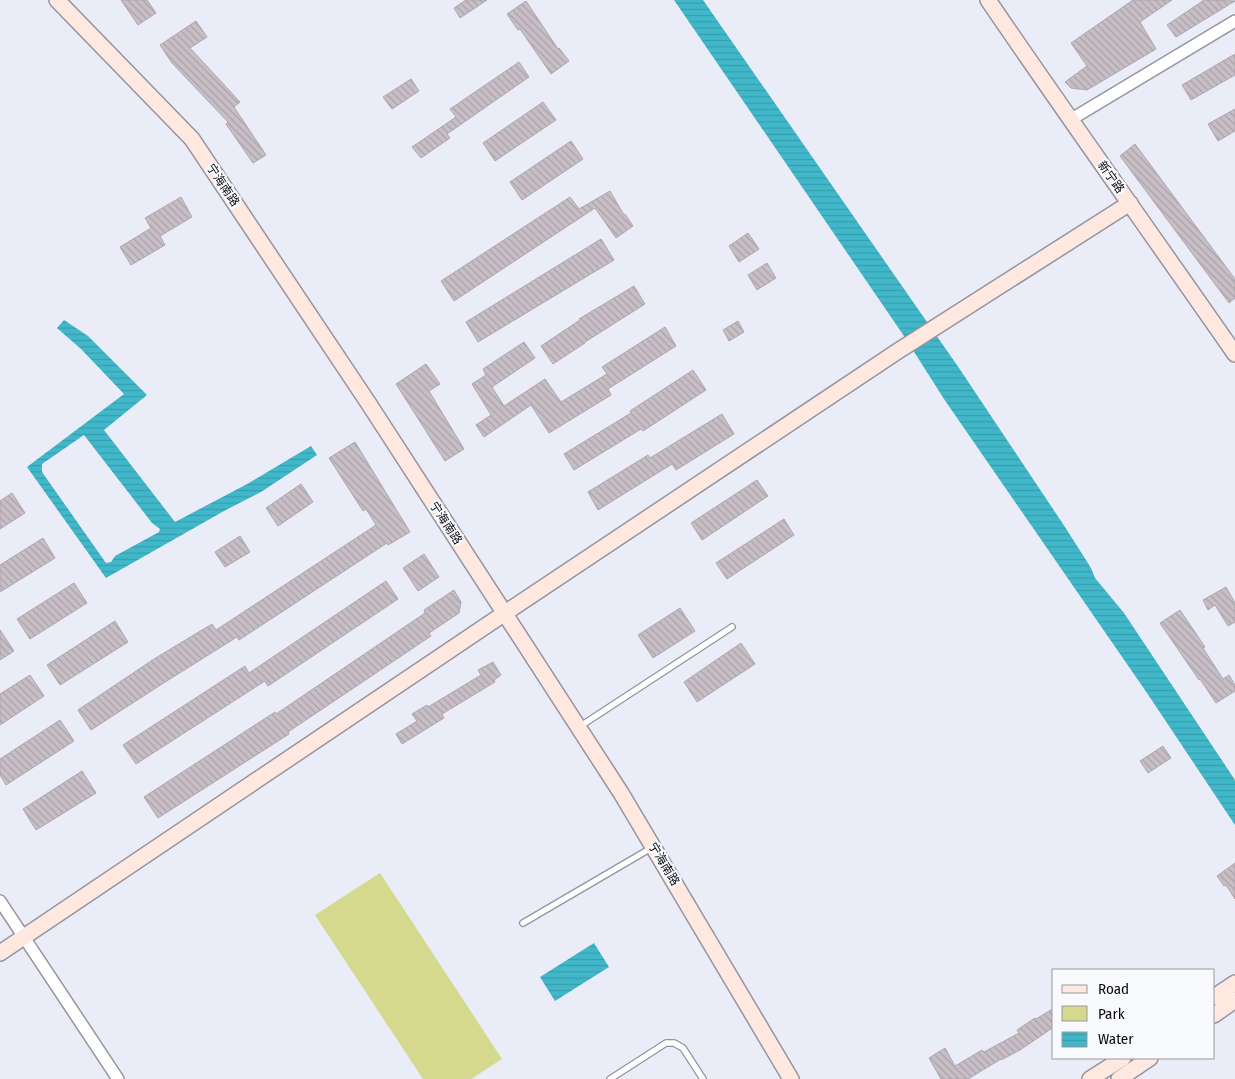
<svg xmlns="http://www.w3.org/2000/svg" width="1235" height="1079" font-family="'Fira Sans Condensed','Noto Sans SC',sans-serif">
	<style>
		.park { fill: #d4d98e }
		.water { fill: url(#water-rules); fill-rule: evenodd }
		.building { fill: url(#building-back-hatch); stroke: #b0a6ae }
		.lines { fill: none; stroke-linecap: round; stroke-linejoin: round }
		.lane-casing { stroke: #9495a0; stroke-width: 8 }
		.street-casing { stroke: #9495a0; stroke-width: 14 }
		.secondary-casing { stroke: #9495a0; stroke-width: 18 }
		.lane { stroke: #fff; stroke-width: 5.5 }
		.street { stroke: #fff; stroke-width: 11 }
		.secondary { stroke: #fee8e0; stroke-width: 15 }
		.labels { text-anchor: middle; stroke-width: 4.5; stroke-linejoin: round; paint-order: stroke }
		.street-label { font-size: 12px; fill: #0b0b0f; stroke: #f9fafe }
	</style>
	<defs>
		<pattern id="water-rules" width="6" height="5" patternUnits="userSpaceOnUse" patternTransform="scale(1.25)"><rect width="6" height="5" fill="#41b8ca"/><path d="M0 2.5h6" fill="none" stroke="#389dac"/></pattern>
		<pattern id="building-back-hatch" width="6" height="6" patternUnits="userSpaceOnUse" patternTransform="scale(1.25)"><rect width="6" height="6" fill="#c8bec6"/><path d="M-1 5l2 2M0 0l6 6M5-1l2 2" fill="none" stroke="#aaa2a9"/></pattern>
	</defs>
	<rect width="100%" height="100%" fill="#eaecf8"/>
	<path class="park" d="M380 873 502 1059 471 1079H423L315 915Z"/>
	<path class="water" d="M674 0H703L959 368 1065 527 1091 568 1095 578 1124 613 1235 780V825L1147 693 944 399 904 336Z
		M64 320 88 336 147 395 104 430 175 522 249 483 311 446 317 455 261 492 224 511 106 578 27 467 124 394 81 349 57 328ZM84 435 152 523 160 529 159 532 115 556 111 562 106 563 42 472V464Z
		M594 943 609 967 555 1001 540 977Z"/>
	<path class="building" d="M121 0H147L156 13 138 25Z
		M466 0H487L460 18 454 8Z
		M1133 0H1172L1140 22 1156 49 1087 90 1071 88 1065 82 1087 66 1071 43Z
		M1204 0 1235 1 1176 37 1167 25Z
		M526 1 558 49 559 48 569 61 551 74 520 29 518 30 507 14Z
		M196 21 207 37 190 48 240 102 234 107 266 155 253 163 226 124 228 122 172 63 160 45Z
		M1235 54V75L1191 100 1182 85Z
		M519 62 529 77 447 134 450 138 421 158 412 147 456 117 450 109Z
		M411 79 419 91 392 109 383 97Z
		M543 102 556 120 495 161 483 143Z
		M1235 109V131L1218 141 1208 124Z
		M571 141 583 159 522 200 510 182Z
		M1135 144 1235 279V298L1229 303 1120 156Z
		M610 191 624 215 625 214 633 226 616 238 595 208 454 301 441 281 570 197 579 209Z
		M181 197 192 217 160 236 165 245 131 265 120 247 151 228 145 218Z
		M748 233 759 249 739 262 729 246Z
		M601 239 614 260 478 342 466 322Z
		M767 263 776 278 757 290 748 275Z
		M634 286 645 304 585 342V343L553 364 541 346 580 320 579 319Z
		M738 321 744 332 729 341 723 330Z
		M665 327 676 346 608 389 611 395 549 433 531 405 484 437 476 425 491 415 472 384 486 375 483 369 524 342 535 358 492 387 504 406 545 379 561 402 607 374 602 367Z
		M426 364 440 384 429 391 464 449 445 461 396 384Z
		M693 370 706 390 643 431 641 429 574 470 564 454 631 413 630 411Z
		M722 414 734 434 676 470 672 464 598 510 588 492 648 455 650 458Z
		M355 442 410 532 388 545 387 543 239 640 237 637 162 684 91 730 78 710 154 659 212 624 216 630 376 525 366 509 363 511 329 458Z
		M757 480 768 496 702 540 691 523Z
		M301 484 313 502 278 526 266 508Z
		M12 493 25 513 0 529V501Z
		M784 519 794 535 727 579 716 563Z
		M240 536 250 552 225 567 215 552Z
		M43 538 55 558 0 592V565Z
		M424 554 439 577 418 591 403 568Z
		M386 581 398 599 268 686 265 681 136 764 123 745 245 666 249 673Z
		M74 583 87 603 30 639 17 619Z
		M1226 587 1235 603V622L1228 626 1215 605 1208 610 1203 600Z
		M454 590 461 602 459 613 429 633 431 636 288 732 289 734 158 818 144 797 275 712 276 714 425 613 424 610Z
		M680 608 695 631 653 658 638 635Z
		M1180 610 1205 647 1203 648 1223 679 1229 675 1235 685V691L1216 703 1200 679 1199 680 1160 623Z
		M115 621 128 642 60 685 47 665Z
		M0 630 14 651 0 660Z
		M741 643 755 664 697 702 684 682Z
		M493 662 501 675 494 680 495 682 442 714 444 718 402 744 396 734 417 721 412 714 427 705 428 707 481 675 478 670Z
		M30 675 44 696 0 725V694Z
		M60 720 74 741 6 785 0 775V759Z
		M1163 746 1171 758 1148 773 1140 761Z
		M82 771 96 793 36 830 23 809Z
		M1235 863V899L1226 885 1224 886 1217 876Z
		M1054 1008V1027L1020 1050 1001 1060V1059L968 1079H941L929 1058 945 1048 955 1066 982 1050 984 1052 1019 1033 1017 1030 1035 1018 1036 1019Z"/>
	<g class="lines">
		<defs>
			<path id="lane" d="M579 727 732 627
				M523 923 653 847
				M610 1079 666 1043H674L683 1048 703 1079"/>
			<path id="street" d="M1070 120 1235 21
				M0 901 118 1079"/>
			<path id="secondary" d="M57 0 192 139 369 404 621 793 791 1079
				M988 0C1069 119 1153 236 1235 354
				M0 953 505 613 898 351 1130 203
				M1214 997 1235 983
				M1214 1015 1235 1000
				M1090 1079 1123 1058
				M1119 1079 1150 1058"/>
		</defs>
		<use href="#lane" class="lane-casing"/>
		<use href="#street" class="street-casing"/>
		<use href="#secondary" class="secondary-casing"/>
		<use href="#lane" class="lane"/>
		<use href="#street" class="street"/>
		<use href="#secondary" class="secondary"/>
	</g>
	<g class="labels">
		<g class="street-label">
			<text transform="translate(1111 177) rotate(54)" y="4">新宁路</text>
			<text transform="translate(223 185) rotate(56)" y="4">宁海南路</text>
			<text transform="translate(446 523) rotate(57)" y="4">宁海南路</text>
			<text transform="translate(664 864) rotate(59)" y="4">宁海南路</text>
		</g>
	</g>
	<rect x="1052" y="969" width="162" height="90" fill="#f9fafe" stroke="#9a9a9e"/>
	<rect x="1062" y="985" width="25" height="8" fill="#fee8e0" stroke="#9a9a9e"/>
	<text x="1098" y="994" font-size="15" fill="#0b0b0f">Road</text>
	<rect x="1062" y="1006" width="25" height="15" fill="#d4d98e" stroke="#9a9a9e"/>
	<text x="1098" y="1019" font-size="15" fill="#0b0b0f">Park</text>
	<rect x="1062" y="1032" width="25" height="15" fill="url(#water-rules)" stroke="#9a9a9e"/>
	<text x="1098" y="1044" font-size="15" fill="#0b0b0f">Water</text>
</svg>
